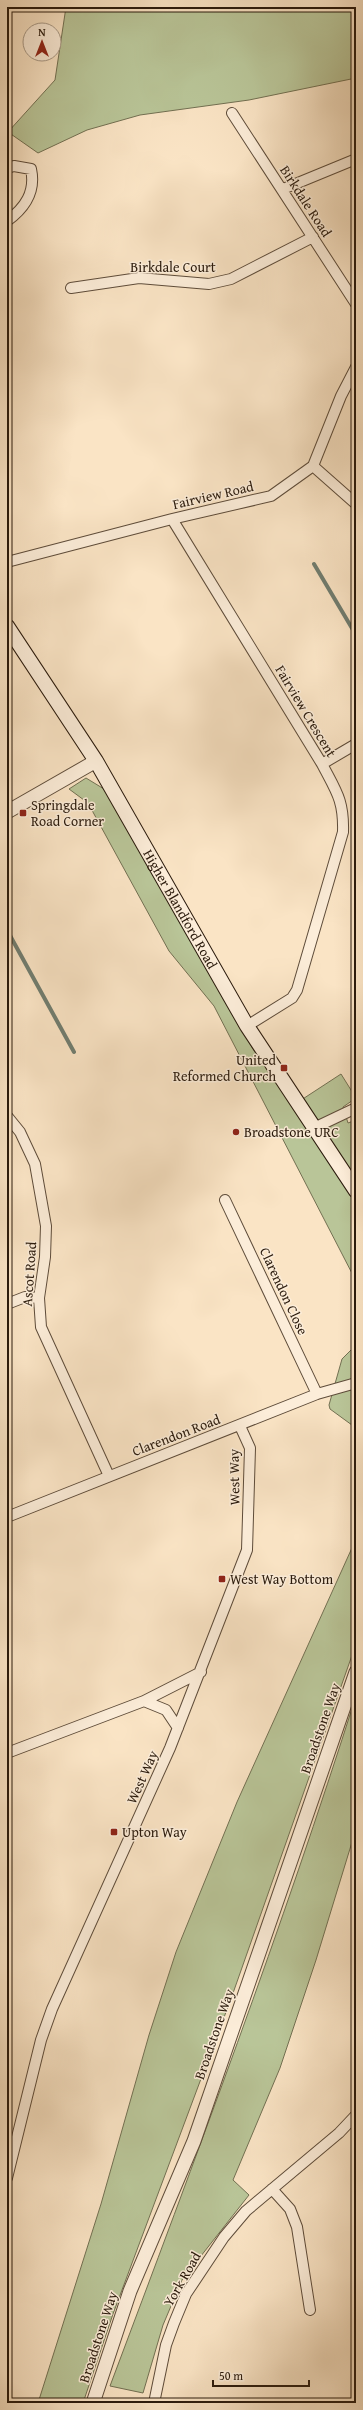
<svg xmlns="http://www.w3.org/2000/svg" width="363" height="2410" font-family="'Gentium Book Plus',serif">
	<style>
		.green { fill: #b9c598; stroke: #727052 }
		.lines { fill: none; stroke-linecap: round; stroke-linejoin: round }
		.stream { stroke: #707d70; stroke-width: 4 }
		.minor-casing { stroke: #5e4c3a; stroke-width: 12 }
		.tertiary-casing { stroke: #5e4c3a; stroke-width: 15 }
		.secondary-casing { stroke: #2a1a0c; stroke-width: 16 }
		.minor { stroke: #fcedd9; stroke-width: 10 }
		.tertiary { stroke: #fcedd9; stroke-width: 13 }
		.secondary { stroke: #fcedd9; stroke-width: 14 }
		.poi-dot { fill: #8f2418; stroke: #fcedd9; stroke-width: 1.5 }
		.labels { text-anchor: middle; stroke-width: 3; stroke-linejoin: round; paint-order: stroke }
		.street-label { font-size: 14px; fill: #2a1a0c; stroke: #fcedd9 }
		.poi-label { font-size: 14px; fill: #2a1a0c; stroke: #fcedd9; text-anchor: start }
	</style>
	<rect width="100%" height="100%" fill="#fae4c5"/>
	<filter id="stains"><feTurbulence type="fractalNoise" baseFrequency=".005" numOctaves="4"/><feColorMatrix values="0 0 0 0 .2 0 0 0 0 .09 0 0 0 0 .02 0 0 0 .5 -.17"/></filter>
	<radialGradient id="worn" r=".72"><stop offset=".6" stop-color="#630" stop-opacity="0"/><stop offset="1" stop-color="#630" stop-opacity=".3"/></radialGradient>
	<path class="green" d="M66 7H356V78L249 100 140 115 87 130 38 153 8 132 55 80Z
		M86 778 104 789 253 1049 292 1106 341 1074 356 1098 343 1107 348 1123 356 1120V1281L214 1006 169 951 88 803 69 789Z
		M356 1345V1428L330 1409 329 1405 342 1359Z
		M356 1539V1644L232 1996 113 2314 83 2403H38L101 2204 149 2035 176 1952 237 1802Z
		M356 1696V1829L316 1960 280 2068 233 2180 249 2195 182 2280 163 2325 143 2393 110 2386C196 2157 282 1929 356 1696Z"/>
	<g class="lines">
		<path class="stream" d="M314 564 356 635
			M7 930 74 1052"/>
		<defs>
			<path id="minor" d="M232 113 356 304
				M7 168 14 166 31 169C36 192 25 208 7 221
				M283 189 356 159
				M71 288 139 278 209 284 231 279 313 237
				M313 466 356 504
				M172 519 322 764C336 791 344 800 343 832L297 990 292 998 247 1026
				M7 562 172 519 271 496 313 466 341 396 356 367
				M322 764 356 744
				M7 1116 20 1132 35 1164 46 1226 45 1257 39 1298 41 1327 109 1476
				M314 1128 356 1108
				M225 1200 317 1394
				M7 1304 25 1297 39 1298
				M7 1517 317 1394 356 1383
				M144 1701 166 1710 178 1728
				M7 1753 144 1701 201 1672
				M7 2178 41 2040 52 2009 170 1748 247 1550 250 1448 240 1426
				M272 2189 290 2209 297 2227 310 2310
				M154 2403 166 2345 174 2323 186 2294 224 2237 246 2211 339 2133 356 2115"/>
			<path id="tertiary" d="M7 812 96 761
				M93 2403 130 2291 194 2141 356 1672"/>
			<g id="secondary">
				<path id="s1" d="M7 626 96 761 247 1026 356 1191"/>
			</g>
		</defs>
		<use href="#minor" class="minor-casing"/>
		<use href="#tertiary" class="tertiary-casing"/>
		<use href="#secondary" class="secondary-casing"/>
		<use href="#minor" class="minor"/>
		<use href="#tertiary" class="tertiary"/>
		<use href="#secondary" class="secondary"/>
	</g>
	<g class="poi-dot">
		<rect x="19" y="809" width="8" height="8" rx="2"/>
		<rect x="280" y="1064" width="8" height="8" rx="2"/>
		<circle cx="236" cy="1132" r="4"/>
		<rect x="218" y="1575" width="8" height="8" rx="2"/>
		<rect x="110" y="1828" width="8" height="8" rx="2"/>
	</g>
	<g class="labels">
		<g class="street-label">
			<text transform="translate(306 201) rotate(57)" y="5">Birkdale Road</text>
			<text x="173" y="272">Birkdale Court</text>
			<text transform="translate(213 495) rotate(-13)" y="5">Fairview Road</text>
			<text transform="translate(306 711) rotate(59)" y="5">Fairview Crescent</text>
			<text dy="5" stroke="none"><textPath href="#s1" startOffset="332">Higher Blandford Road</textPath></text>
			<text transform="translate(29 1274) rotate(-86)" y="5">Ascot Road</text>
			<text transform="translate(284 1291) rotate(65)" y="5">Clarendon Close</text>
			<text transform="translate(176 1435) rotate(-21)" y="5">Clarendon Road</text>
			<text transform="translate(234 1477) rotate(-91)" y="5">West Way</text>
			<text transform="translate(320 1728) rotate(-71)" y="5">Broadstone Way</text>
			<text transform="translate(142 1777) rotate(-66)" y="5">West Way</text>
			<text transform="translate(214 2034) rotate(-71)" y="5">Broadstone Way</text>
			<text transform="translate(182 2279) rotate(-60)" y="5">York Road</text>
			<text transform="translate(98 2337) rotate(-72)" y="5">Broadstone Way</text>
		</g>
		<g class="poi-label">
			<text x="31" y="810">Springdale<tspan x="31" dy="16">Road Corner</tspan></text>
			<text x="276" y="1065" text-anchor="end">United<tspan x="276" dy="16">Reformed Church</tspan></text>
			<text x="244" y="1137">Broadstone URC</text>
			<text x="230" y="1584">West Way Bottom</text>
			<text x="122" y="1837">Upton Way</text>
		</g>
	</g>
	<rect width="363" height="2410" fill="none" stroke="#fae4c5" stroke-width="24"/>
	<rect x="8" y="8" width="347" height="2394" fill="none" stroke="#2a1a0c" stroke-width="2"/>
	<rect x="12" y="12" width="339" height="2386" fill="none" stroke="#2a1a0c"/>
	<g transform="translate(42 42)"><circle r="19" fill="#fcedd9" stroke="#a89987"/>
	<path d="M0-3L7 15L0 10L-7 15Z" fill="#8f2418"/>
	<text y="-6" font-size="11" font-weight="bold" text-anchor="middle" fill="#2a1a0c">N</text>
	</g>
	<path d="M213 2380v6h96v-6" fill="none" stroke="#2a1a0c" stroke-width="2"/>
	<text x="219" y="2380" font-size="12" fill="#2a1a0c" stroke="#fcedd9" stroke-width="3" paint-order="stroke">50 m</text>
	<rect width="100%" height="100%" filter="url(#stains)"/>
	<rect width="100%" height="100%" fill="url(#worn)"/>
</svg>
